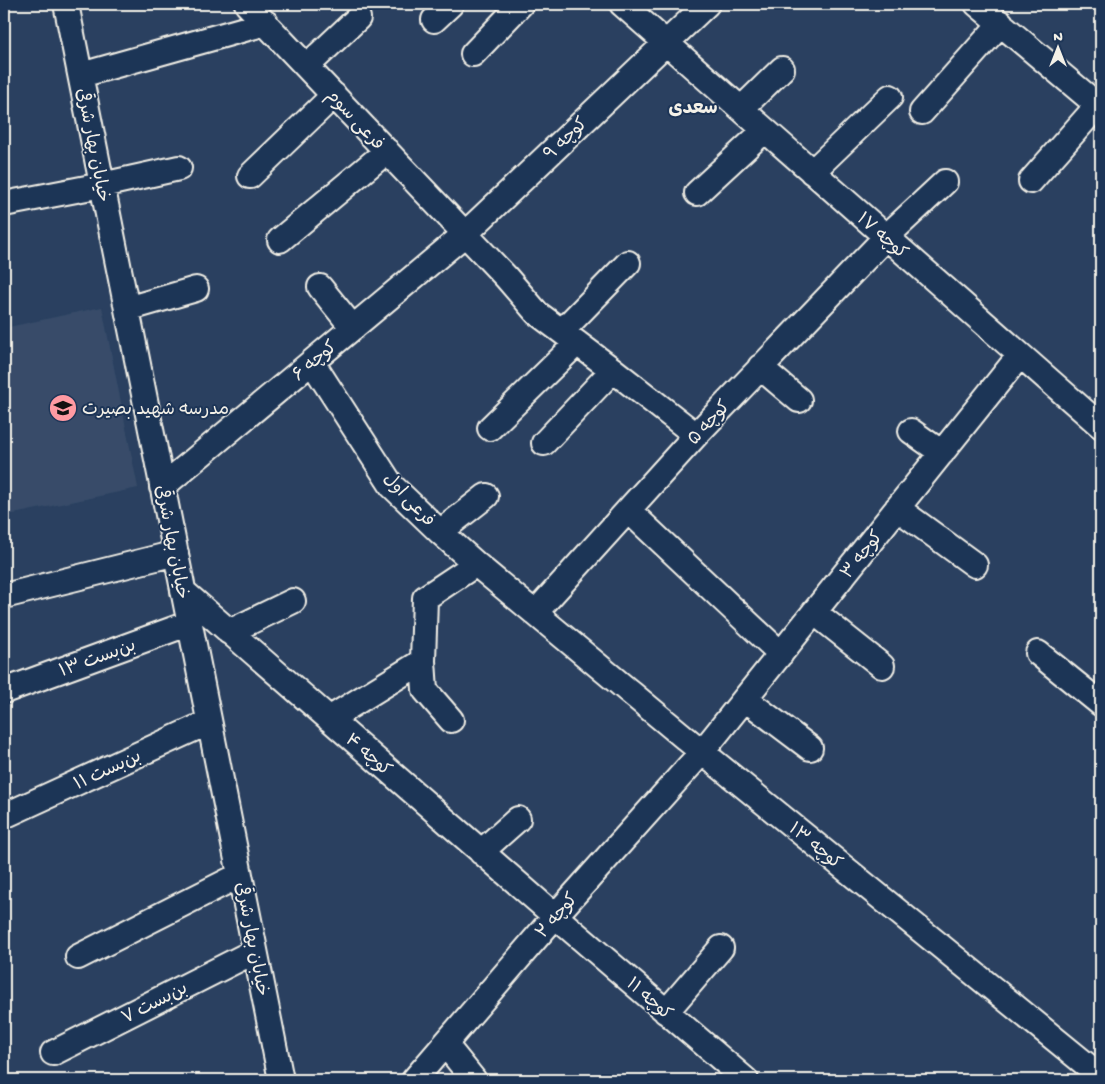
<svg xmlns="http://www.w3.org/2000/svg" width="1105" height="1084" font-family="'Gochi Hand','Playpen Sans Arabic',sans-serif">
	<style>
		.built { fill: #374c69 }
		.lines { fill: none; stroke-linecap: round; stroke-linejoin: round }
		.minor-casing { stroke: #f4f1e8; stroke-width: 28 }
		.secondary-casing { stroke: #f4f1e8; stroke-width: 31 }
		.minor { stroke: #1d3557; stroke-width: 24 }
		.secondary { stroke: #1d3557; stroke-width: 28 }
		.labels { text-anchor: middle; stroke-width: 4; stroke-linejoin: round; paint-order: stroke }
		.street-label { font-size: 18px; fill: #f4f1e8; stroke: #1d3557 }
		.poi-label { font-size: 18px; fill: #f4f1e8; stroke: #1d3557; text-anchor: start }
		.neighbourhood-label { font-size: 19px; font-weight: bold; fill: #f4f1e8; stroke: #1d3557 }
	</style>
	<rect width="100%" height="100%" fill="#2a4060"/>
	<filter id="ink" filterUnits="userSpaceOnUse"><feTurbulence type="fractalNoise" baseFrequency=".02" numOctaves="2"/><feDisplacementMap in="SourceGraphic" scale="10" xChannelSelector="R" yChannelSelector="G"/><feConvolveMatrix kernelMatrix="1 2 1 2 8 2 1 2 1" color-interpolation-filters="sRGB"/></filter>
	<g filter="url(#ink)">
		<path class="built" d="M102 307 138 488 4 516V328Z"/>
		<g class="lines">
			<defs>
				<path id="minor" d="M66 4 281 1080
					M247 4 506 277 537 313 613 370 696 435
					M622 4 1101 426
					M977 4 1101 108
					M434 20 451 4
					M473 54 521 4
					M307 66 358 18
					M81 75 266 23
					M741 109 782 69
					M922 112 1001 23
					M812 172 890 97
					M250 176 334 95
					M1031 181 1098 105
					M697 193 765 130
					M4 204 102 185 179 168
					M280 240 387 151
					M320 287 353 328
					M127 309 196 289
					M562 331 628 263
					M312 362 392 486 440 532 476 564 702 752 1099 1075
					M760 367 799 400
					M490 428 577 343
					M911 431 942 453
					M544 443 613 370
					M162 487 465 234 707 4
					M897 508 975 565
					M628 510 781 654
					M440 532 486 496
					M183 591 555 916 746 1080
					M4 596 176 553
					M814 612 882 666
					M535 613 696 435 886 237 945 182
					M229 632 293 601
					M1038 653 1101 704
					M423 661 425 690 451 720
					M4 691 190 623
					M745 699 810 748
					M329 719 423 661 425 598 476 564
					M4 816 209 722
					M481 852 518 819
					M78 957 240 875
					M666 1012 721 948
					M445 1044 474 1080
					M53 1053 255 951
					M414 1080 555 916 702 752 1020 355"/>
				<path id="secondary" d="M1093 1080 1101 1073"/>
			</defs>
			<use href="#minor" class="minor-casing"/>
			<use href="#secondary" class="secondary-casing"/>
			<use href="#minor" class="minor"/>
			<use href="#secondary" class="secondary"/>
		</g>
	</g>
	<defs>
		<symbol id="school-disc" viewBox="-11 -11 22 22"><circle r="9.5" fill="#ff9aa2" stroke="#1d3557"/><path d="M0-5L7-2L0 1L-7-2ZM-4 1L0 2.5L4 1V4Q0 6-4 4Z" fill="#111"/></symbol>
	</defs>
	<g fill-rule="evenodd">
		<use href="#school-disc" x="47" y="392" width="32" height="32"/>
	</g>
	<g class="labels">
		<g class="street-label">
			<text transform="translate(356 119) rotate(47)" y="6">فرعی سوم</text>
			<text transform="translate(565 138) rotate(-44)" y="6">کوچه ۹</text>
			<text transform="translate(94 145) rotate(79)" y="6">خیابان بهار شرقی</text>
			<text transform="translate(883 235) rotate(41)" y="6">کوچه ۱۷</text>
			<text transform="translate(314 360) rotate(-40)" y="6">کوچه ۶</text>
			<text transform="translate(708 422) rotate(-47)" y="6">کوچه ۵</text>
			<text transform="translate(410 499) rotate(47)" y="6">فرعی اول</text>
			<text transform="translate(173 542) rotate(79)" y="6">خیابان بهار شرقی</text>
			<text transform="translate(861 554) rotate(-51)" y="6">کوچه ۳</text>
			<text transform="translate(97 657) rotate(-20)" y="6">بن‌بست ۱۳</text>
			<text transform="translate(369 754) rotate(41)" y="6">کوچه ۴</text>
			<text transform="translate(107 769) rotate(-25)" y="6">بن‌بست ۱۱</text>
			<text transform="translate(816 845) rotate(39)" y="6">کوچه ۱۳</text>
			<text transform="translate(556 915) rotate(-49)" y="6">کوچه ۲</text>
			<text transform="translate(253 939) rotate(79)" y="6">خیابان بهار شرقی</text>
			<text transform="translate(650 998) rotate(41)" y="6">کوچه ۱۱</text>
			<text transform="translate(154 1002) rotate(-27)" y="6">بن‌بست ۷</text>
		</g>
		<g class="poi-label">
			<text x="82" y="414">مدرسه شهید بصیرت</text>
		</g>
		<g class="neighbourhood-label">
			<text x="693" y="113">سعدی</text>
		</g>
	</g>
	<rect width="1105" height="1084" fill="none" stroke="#1d3557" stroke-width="20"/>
	<rect x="10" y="10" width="1085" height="1064" fill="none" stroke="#f4f1e8" stroke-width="2" filter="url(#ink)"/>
	<g transform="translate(1058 48)" stroke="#1d3557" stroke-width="4" paint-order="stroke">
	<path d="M0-4L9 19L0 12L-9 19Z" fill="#f4f1e8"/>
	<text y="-8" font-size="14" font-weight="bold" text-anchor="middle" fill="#f4f1e8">N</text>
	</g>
</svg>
